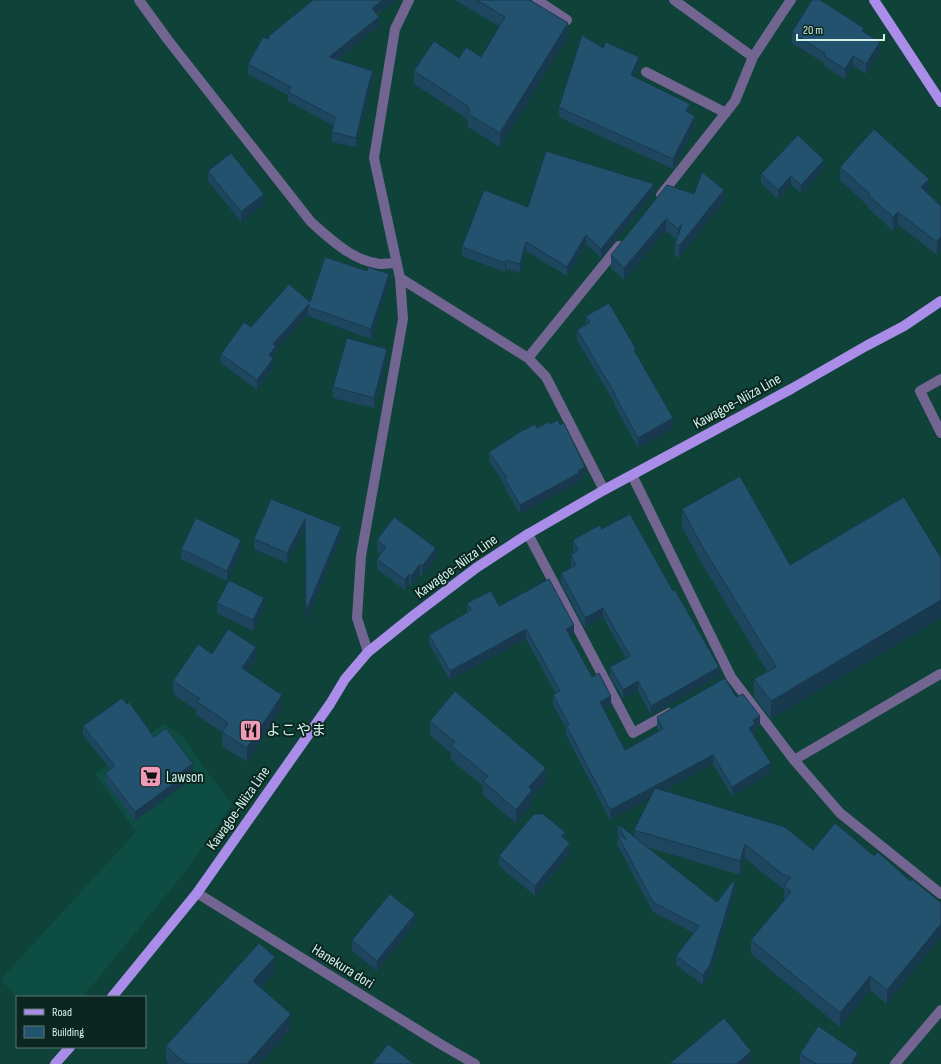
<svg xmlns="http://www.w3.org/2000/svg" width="941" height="1064" font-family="'Sofia Sans Condensed','Noto Sans JP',sans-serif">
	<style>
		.built { fill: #0e4d42 }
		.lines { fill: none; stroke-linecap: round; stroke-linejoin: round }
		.minor { stroke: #726591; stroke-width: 10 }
		.major { stroke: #aa8de8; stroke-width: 10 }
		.wall { fill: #1e475f }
		.shaded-wall { fill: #18394e }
		.building { fill: #23526f; stroke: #18394e }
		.labels { text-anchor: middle; stroke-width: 4; stroke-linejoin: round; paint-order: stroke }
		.street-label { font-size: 15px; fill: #d1f1e9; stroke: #0b2620 }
		.poi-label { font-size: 15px; fill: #d1f1e9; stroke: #0b2620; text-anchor: start }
	</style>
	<rect width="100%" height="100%" fill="#0f4239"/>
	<path class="built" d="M163 724 183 737 206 770 232 805 184 873 83 997 17 998 1 979 136 832 95 774Z"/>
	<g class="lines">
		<path class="minor" d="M139 0 168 40 311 222C330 239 353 261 380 264 385 264 391 263 396 263
			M537 0 567 20
			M674 0 753 57
			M646 72 726 113
			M661 195 735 101 753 57 782 13 791 0
			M400 278 528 358 546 377 604 490
			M528 358 619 246
			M941 379 920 391 941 433
			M632 475 731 677 794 760 840 813 941 894
			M528 534 633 733 669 713
			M368 652 357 618 361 556 403 319 400 278 374 158 395 29 409 0
			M794 760 940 674
			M197 893 442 1045 475 1064
			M895 1064 941 1010"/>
		<path class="major" d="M874 0 941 102
			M112 997 197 893 330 704 345 679 368 652 414 615 476 568 528 534 604 490 791 389 866 346 904 326 941 301
			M55 1064 70 1047"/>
	</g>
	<path class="wall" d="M396 0 377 14 379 26 338 60 373 80 369 93 356 147 332 142V132L334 126 288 101V95L248 74V64L268 39Z
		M455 0H530L568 37 500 147 468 127 467 119 414 84V71L459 58 481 57 500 27Z
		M792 32H864L880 52 866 74 853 66 845 79 824 66V63L792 43Z
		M603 48 639 67 634 77 690 113 695 126 673 169 569 122 559 116V107Z
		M840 167 929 192 927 193 937 204V255L898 225 893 231 868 208V206L840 180Z
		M824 169 801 193 791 185 778 199 761 183V174Z
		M208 171 264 204 241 222 208 181Z
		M654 193 601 258 586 244 567 276 526 251 520 273 506 269 505 272 462 256V247L528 207Z
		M694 194 724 202 679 258 675 256V244L676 240 666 231 624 280 611 268V255Z
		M389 283 371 339 308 316V314L276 350V355L273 359V368L257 390 221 363V354L251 327 310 302Z
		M586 316 636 354 673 429 638 448 614 404V402L577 340V330L586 324Z
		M387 359 374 408 333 398V387Z
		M537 428 585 476 579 480V482L520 514 505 488V486L489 461V452Z
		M271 499 341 537 306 622 305 529 287 563 254 549V539Z
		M682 509 790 565 941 558V618L771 719 754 697V679L767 671 702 564 682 527Z
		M602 529 719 676 651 715 638 691 623 699 610 676V667L626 658 603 617 585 628 561 583V573L572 567 571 564V555L574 552 573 549V540Z
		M377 540 436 559 422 576 420 574 411 586 409 584 405 590 377 569V559L381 554 377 551Z
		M181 549 241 551 227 581 181 559Z
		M217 603 264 608 253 631 217 613Z
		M467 603 499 606 574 634 570 636 592 677 611 706 604 710 625 750 659 731 657 727V717L736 697 760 726 755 728V734L753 735 771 773 732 796 713 764 664 791 813 850 874 856 910 881 887 1004 870 990 840 1027 751 954V940L785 900H784V888H782L745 858 740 875 647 847 717 902 735 892 710 975 703 985 676 965V956L694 933 653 912 617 844 618 824 634 837V830L650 798 610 820 566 735V728L553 705V695L556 694 526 639 450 680 429 644V635L467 613Z
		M212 654 256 660 248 672 282 709 247 762 222 746V732L196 715V710L173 694V681Z
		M430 721 546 782 532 798V804L516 823 483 795V786L451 760V753L430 735Z
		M83 726 154 737 193 773 185 778V784L135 821 105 782V773L110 769 83 735Z
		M566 840 570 854 535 896 499 866V856Z
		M415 924 377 971 352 951V940Z
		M275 972 261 988 291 1029 260 1064H170L166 1061V1046Z
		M800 1054 858 1063V1064H800Z"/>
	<path class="shaded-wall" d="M383 0H396L372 17V8Z
		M379 17V26L329 67V57Z
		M568 23V37L500 147V133Z
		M880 42V52L866 74V64Z
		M853 56V66L845 79V69Z
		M639 57V67L631 85V75Z
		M373 71V80L369 93 356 147V138L369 83Z
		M690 104V114L686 111Z
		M695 116V126L673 169V159Z
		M824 160V169L801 193V185Z
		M791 176V185L778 199V190Z
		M929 179V192L921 200V187Z
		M654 184V193L601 258V249Z
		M724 190V202L679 258V246Z
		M264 194V204L241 222V212Z
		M898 212V225L893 231V217Z
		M666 219V231L624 280V268Z
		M682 224 678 242V229Z
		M586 235V244L567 276V267Z
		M941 236V250L937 255V242Z
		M526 242V251L520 273V264Z
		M506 260V269L505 272V263Z
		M389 274V283L371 339V329Z
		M309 304 308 307V314L276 350V355L273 359V368L257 390V380L269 355 273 344Z
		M387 349V359L374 408V398Z
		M673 418V429L638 448V438Z
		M585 467V476L579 480V482L520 514V505L578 471Z
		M305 519V529L287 563V553Z
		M341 527V537L306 622V611Z
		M241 540V551L227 581V571Z
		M436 548V559L422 576V566Z
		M420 564V574L411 586V576Z
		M409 574V584L405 590V580Z
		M264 598V608L253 631V620Z
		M941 600V618L771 719V701Z
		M603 608V617L585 628V618Z
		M574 625V634L566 639V629Z
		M526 629V639L450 680V671Z
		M256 647V660L242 682V668Z
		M719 667V676L651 715V706Z
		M638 681V691L623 699V690Z
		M282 695V709L247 762V748Z
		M611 696V706L600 712V702Z
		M760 716V726L755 728V734L749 737V728L753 720Z
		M713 755V764L610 820V810Z
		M771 763V773L732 796V787Z
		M193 764V773L185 778V784L135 821V812L182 771Z
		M546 768V782L532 798V804L516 823V810L529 787Z
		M566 833V843L561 836Z
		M570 843V854L535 896V886Z
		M745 844V858L740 875V861Z
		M735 882V892L710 975 703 985V975Z
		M415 914V924L377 971V961Z
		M941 924V937L887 1004V990Z
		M275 957V972L253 996V981Z
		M870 976V990L840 1027V1013Z
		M291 1014V1029L260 1064H247Z
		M751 1051V1062L749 1064H737Z
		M858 1053V1064H851Z"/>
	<path class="building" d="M313 0H383L372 8 379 17 329 57 373 71 369 83 356 138 332 132 335 117 288 92 291 87 248 64 263 37 268 39 270 35Z
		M477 0H530L568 23 500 133 468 114 470 110 467 109 469 107 414 71 434 41 459 58 466 47 481 57 505 17Z
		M812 0H820L864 28 862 31 880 42 866 64 853 56 845 69 824 56 826 54 792 32Z
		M582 35 603 48 606 42 639 57 631 75 690 104 686 111 695 116 673 159 569 112 559 107Z
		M874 129 929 179 921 187 941 206V236L937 242 898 212 893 217 868 195 870 194 840 167Z
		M798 135 824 160 801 185 791 176 778 190 761 174Z
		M546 151 654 184 601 249 586 235 567 267 526 242 520 264 506 260 505 263 462 247 484 190 528 207Z
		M231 153 264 194 241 212 208 171Z
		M702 172 724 190 679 246 675 244 682 224 678 229 666 219 624 268 611 255 667 185 694 194Z
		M325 257 367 271 368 267 389 274 371 329 308 307 309 304 273 344 276 346 269 355 273 359 257 380 221 354 244 322 251 327 289 284 310 302Z
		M609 303 636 349 634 350 673 418 638 438 614 394H615L577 330 590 322 586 316Z
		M347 338 387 349 374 398 333 387Z
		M558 420 560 425 564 423 585 467 578 471 579 473 520 505 505 479 507 478 489 452 520 432 535 424 537 428 549 422 550 424Z
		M740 476 790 565 904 497 941 558V600L771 701 754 679 776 667 702 546 682 509Z
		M271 499 341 527 306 611 305 519 287 553 254 539Z
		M630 514 673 591 675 590 719 667 651 706 638 681 623 690 610 667 630 656 603 608 585 618 561 573 576 565 571 555 578 550 573 540 600 525 602 529Z
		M394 517 436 548 422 566 420 564 411 576 409 574 405 580 377 559 386 547 377 540Z
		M196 518 241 540 227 571 181 549Z
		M549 579 574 625 566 629 592 677 599 673 611 696 600 702 625 750 663 729 657 717 725 678 736 697 743 694 760 716 753 720 755 724 749 728 771 763 732 787 713 755 610 810 566 725 569 724 553 695 560 691 526 629 450 671 429 635 471 610 467 603 491 591 499 606Z
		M229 580 264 598 253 620 217 603Z
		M228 629 256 647 242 668 282 695 247 748 222 732 228 723 196 701 200 699 173 681 198 644 212 654Z
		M455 691 546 768 529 787 532 790 516 810 483 781 488 776 451 746 455 742 430 721Z
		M122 698 127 704 129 702 154 737 166 728 193 764 182 771 185 775 135 812 105 773 115 766 83 726Z
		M655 788 785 827 813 850 835 823 874 856 878 852 910 881 912 879 941 903V924L887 990 870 976 840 1013 751 940 791 892 784 886 791 877 782 874 745 844 740 861 634 830Z
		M534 814H543L566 833 561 836 570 843 535 886 499 856Z
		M618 824 717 902 733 881 735 882 710 965 703 975 676 956 699 926 653 902 617 834 618 833 626 840Z
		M390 894 415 914 377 961 352 940Z
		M259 943 275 957 253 981 291 1014 247 1064H186L166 1046Z
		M724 1018 751 1051 737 1064H669Z
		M818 1026 858 1053 851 1064H816L800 1054Z
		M388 1044 414 1064H372Z"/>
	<defs>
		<symbol id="restaurant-square" viewBox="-11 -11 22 22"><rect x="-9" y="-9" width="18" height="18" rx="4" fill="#ef9ab7" stroke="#0b2620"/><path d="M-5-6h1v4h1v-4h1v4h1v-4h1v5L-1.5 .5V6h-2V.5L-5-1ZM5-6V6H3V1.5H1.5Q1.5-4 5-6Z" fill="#111"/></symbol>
		<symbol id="supermarket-square" viewBox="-11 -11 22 22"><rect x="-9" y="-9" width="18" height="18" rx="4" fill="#ef9ab7" stroke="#0b2620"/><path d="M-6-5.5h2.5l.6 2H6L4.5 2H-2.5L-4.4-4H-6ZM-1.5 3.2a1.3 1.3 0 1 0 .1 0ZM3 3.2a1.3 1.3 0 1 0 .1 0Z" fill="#111"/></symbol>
	</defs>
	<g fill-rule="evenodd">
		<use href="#restaurant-square" x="238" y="718" width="25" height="25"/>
		<use href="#supermarket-square" x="138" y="764" width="25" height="25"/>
	</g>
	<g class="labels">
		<g class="street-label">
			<text transform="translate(737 401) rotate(-29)" y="5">Kawagoe-Niiza Line</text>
			<text transform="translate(456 566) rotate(-36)" y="5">Kawagoe-Niiza Line</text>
			<text transform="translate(238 808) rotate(-55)" y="5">Kawagoe-Niiza Line</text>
			<text transform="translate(343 966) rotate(32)" y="5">Hanekura dori</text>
		</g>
		<g class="poi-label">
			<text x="266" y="735">よこやま</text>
			<text x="166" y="782">Lawson</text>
		</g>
	</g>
	<rect x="16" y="996" width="130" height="52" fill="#0b2620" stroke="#5a7770"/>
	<rect x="24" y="1009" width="20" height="6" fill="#aa8de8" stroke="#5a7770"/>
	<text x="52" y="1016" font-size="12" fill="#d1f1e9">Road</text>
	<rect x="24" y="1026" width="20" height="12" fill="#23526f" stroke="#5a7770"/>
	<text x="52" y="1036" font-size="12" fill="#d1f1e9">Building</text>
	<path d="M797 34v6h87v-6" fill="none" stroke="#d1f1e9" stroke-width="2"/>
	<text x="803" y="34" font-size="12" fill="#d1f1e9" stroke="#0b2620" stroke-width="3" paint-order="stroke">20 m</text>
</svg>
